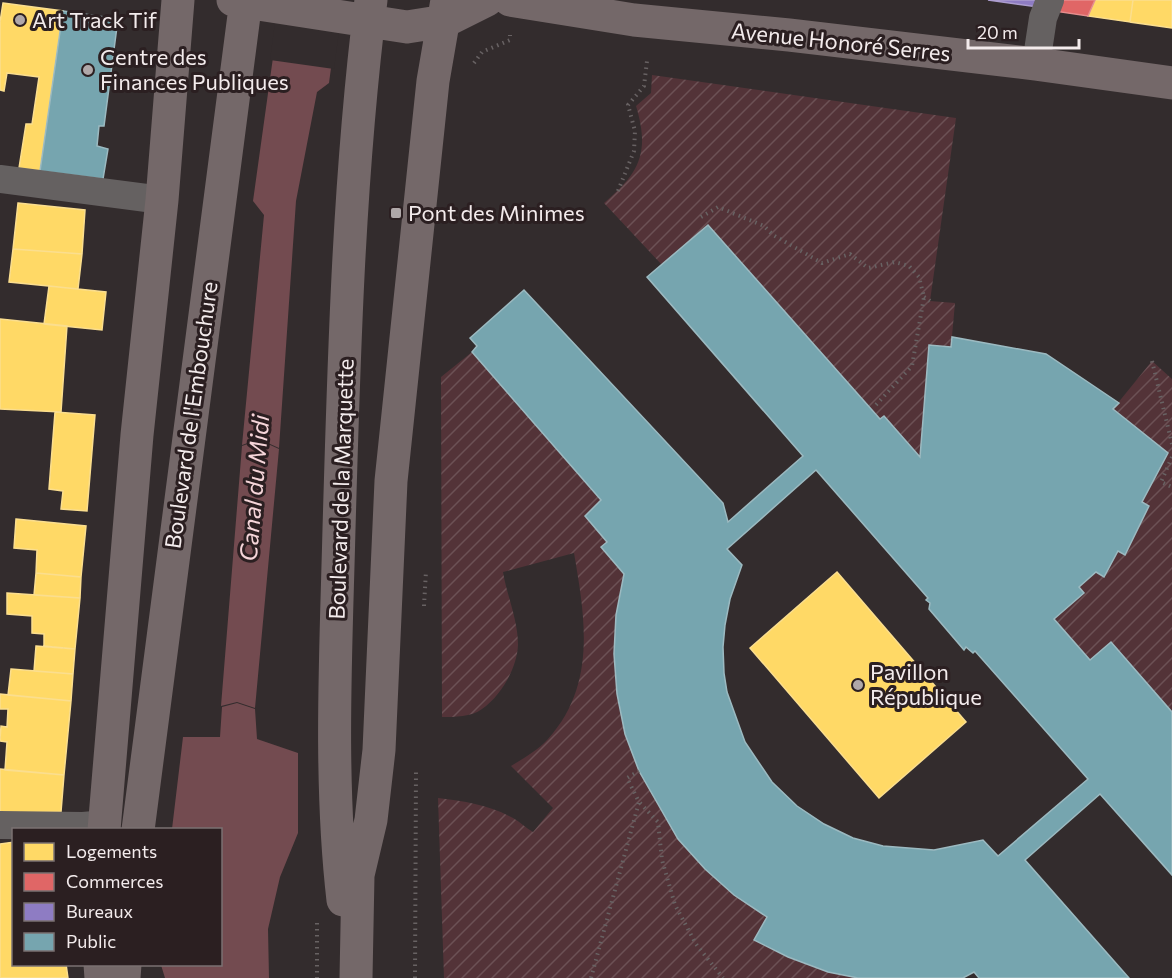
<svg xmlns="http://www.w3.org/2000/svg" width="1172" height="978" font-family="Commissioner,sans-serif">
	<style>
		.garden { fill: url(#garden-furrows) }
		.water { fill: #734b50 }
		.pier { fill: #332c2d }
		.homes { fill: #ffd966; stroke: #fbde8e; stroke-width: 1.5 }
		.shops { fill: #e06666; stroke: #e68e8e; stroke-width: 1.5 }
		.offices { fill: #8e7cc3; stroke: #ac9dcf; stroke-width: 1.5 }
		.public { fill: #76a5af; stroke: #9cbac1; stroke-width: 1.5; fill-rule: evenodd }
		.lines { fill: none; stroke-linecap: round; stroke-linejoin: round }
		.path { stroke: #686263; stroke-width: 4; stroke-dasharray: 1.5 4.5; stroke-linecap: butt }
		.minor { stroke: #656161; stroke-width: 28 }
		.primary { stroke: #746869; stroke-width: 33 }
		.poi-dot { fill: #b0a8a9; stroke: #2b1f21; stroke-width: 2 }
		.labels { text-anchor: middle; stroke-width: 6; stroke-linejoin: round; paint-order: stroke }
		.poi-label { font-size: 22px; fill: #f3ebec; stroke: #2b1f21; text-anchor: start }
		.street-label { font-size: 22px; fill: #f3ebec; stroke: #2b1f21 }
		.water-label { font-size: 24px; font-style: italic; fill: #f5d5d9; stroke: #2b1f21 }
	</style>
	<defs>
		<pattern id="garden-furrows" width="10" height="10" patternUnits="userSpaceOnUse" patternTransform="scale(1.5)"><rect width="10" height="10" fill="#533338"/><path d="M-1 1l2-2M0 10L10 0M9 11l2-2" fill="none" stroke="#6c5155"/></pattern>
	</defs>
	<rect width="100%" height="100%" fill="#332c2d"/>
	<path class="garden" d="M652 75 956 118 930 301 955 303 951 347 929 345 920 457 884 416 880 419 708 225 662 265 604 203C640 173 650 152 636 106L651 93Z
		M472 352 601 500 585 516 607 542 601 547 624 574 616 615 614 654 617 694 625 733 639 771 678 839 705 869 734 895 767 917 755 940C788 957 821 971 858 978H444L438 798C465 801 489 805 513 818 520 822 526 828 533 832L553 808 511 766C524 758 538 750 548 739 597 685 585 617 574 553L503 572C507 596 518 620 518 645 517 668 501 696 482 709 471 717 455 717 442 717L441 377Z
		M1152 361 1172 379V712L1111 642 1090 660 1054 619 1084 593 1079 587 1096 572 1104 577 1118 551 1125 554 1148 506 1142 502 1168 453 1113 409Z"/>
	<path class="water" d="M281 0H340L329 83 317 92 296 201 279 448 259 439 242 445 264 215 253 201Z
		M259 440 279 449 255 708 237 702 221 706 242 446Z
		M237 703 255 709 257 739 298 753V833L280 877 268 929 269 978H165L161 965 220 964V830L172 829 183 737H220L222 707Z"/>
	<path class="pier" d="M278 0H343L334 69 270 60Z"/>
	<path class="homes" d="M1095 0H1133L1130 22 1088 16Z
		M1133 0H1172V28L1130 22Z
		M3 3 63 11 40 171 19 168 26 124H32L39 77 7 73 4 91 0 90V22Z
		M18 203 85 210 82 254 13 249Z
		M13 249 82 254 78 289 9 282Z
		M49 286 106 292 102 330 44 324Z
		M0 319 67 326 61 412 0 409Z
		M55 412 95 415 87 511 61 509 63 491 49 489Z
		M16 519 86 526 81 577 36 573 37 550 14 548Z
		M837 572 966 722 879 798 750 648Z
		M36 573 81 577 80 598 34 595Z
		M7 593 80 598 75 649 44 646V634L32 633V616L7 614Z
		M36 646 75 649 73 674 34 671Z
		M11 669 73 674 71 701 8 695Z
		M0 694 71 701 64 775 5 770 7 742 0 741V739L1 726 7 727 8 709H0Z
		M0 769 64 775 61 812 0 813Z
		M14 842V964H66L68 978H0V844Z"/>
	<path class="shops" d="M1058 0H1095L1088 16 1054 11Z"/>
	<path class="offices" d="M988 0H1040L1038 7Z"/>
	<path class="public" d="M63 11 118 19 104 126H99L97 146 108 149 103 179 40 171Z
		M708 225 880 419 884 416 920 457 929 345 951 347 952 337 1046 354 1119 403 1113 409 1168 453 1142 502 1149 506 1125 555 1118 551 1104 577 1096 572 1079 587 1084 593 1054 619 1090 660 1111 642 1172 712V875L1100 794 1025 860 1129 978H979L974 972 963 978H858L828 972 788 957 754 940 767 917 734 895 705 869 678 839 639 771 625 734 617 694 614 654 616 615 624 574 601 547 607 542 585 516 601 500 472 352 477 346 470 338 524 290 723 503 728 522 803 456 647 277ZM816 470 928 598 926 600 930 603 929 609 964 650 966 647 973 653 975 651 1088 779 998 856 983 840 934 850 883 846 853 838 824 824 797 806 772 782 745 742 727 692 724 673 723 647 725 625 730 599 742 565 727 549Z"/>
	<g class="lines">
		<path class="path" d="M474 63 482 52 510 40V35
			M618 191 634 151 635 131 628 105 644 86 647 61
			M701 217 718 207 764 226 773 235 822 263 850 254 868 268 895 262 909 266 919 277 924 297 912 366 874 407
			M924 297 930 301
			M1152 361 1172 444
			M1172 457 1161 482 1172 487
			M424 606 426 571
			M640 803 658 822 662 860 675 905 696 944 723 978
			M317 923V978
			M415 978 416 769
			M591 978 639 802 627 778 639 771"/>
		<path class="minor" d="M1036 64 1043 18 1050 0
			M0 179 162 200
			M0 825 83 826 105 824"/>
		<path class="primary" d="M233 0 407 27 445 21 487 0
			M510 0 634 20 789 35 1036 64 1172 83
			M104 830 137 435 162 200 178 0
			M138 830 246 0
			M343 900C329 779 336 650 339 529 344 352 349 175 371 0
			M100 964 101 978
			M124 978 125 964
			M356 978 358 875 371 820 379 750 391 481 433 81 447 0"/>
	</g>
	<g class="poi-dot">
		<circle cx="20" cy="20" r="6"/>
		<circle cx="88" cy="70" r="6"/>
		<rect x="390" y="207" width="12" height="12" rx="3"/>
		<circle cx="858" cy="685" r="6"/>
	</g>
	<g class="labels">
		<g class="poi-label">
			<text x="32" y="28">Art Track Tif</text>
			<text x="100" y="65">Centre des<tspan x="100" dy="25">Finances Publiques</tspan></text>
			<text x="408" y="221">Pont des Minimes</text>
			<text x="870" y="680">Pavillon<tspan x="870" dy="25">République</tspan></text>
		</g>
		<g class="street-label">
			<text transform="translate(841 42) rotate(6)" y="8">Avenue Honoré Serres</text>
			<text transform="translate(191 415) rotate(-82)" y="8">Boulevard de l'Embouchure</text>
			<text transform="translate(341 489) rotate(-88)" y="8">Boulevard de la Marquette</text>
		</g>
		<g class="water-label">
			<text transform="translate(255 488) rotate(-85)" y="8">Canal du Midi</text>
		</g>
	</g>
	<rect x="12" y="828" width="210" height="138" fill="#2b1f21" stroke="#7b7172" stroke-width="1.5"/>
	<rect x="24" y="843" width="30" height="18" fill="#ffd966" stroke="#7b7172" stroke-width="1.5"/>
	<text x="66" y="858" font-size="18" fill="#f3ebec">Logements</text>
	<rect x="24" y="873" width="30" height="18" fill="#e06666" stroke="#7b7172" stroke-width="1.5"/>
	<text x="66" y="888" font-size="18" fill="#f3ebec">Commerces</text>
	<rect x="24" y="903" width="30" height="18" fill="#8e7cc3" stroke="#7b7172" stroke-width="1.5"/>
	<text x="66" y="918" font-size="18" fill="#f3ebec">Bureaux</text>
	<rect x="24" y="933" width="30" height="18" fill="#76a5af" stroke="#7b7172" stroke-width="1.5"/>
	<text x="66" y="948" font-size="18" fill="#f3ebec">Public</text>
	<path d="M968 39v9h111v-9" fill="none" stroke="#f3ebec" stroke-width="3"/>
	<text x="977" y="39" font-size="18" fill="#f3ebec" stroke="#2b1f21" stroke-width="4.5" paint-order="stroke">20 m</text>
</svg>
